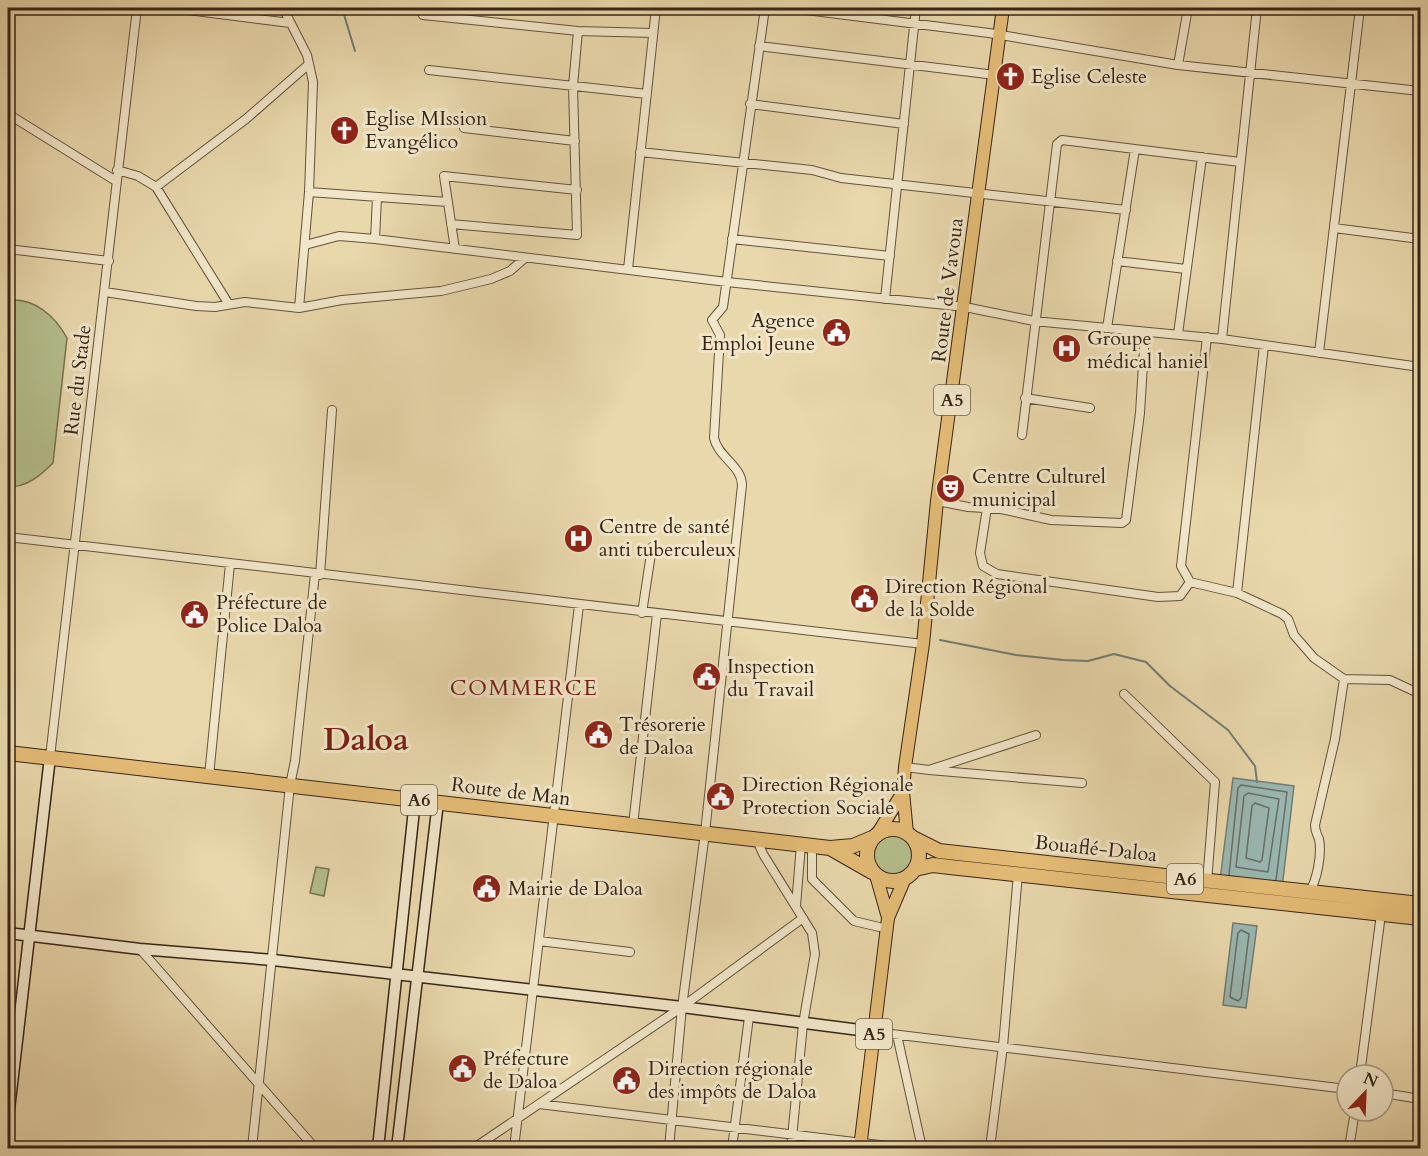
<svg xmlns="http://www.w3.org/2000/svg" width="1428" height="1156" font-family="Cardo,serif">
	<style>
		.green { fill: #b4bf8b; stroke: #767250; stroke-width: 1.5 }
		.water { fill: #9ab8b3; stroke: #727d74; stroke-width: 1.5 }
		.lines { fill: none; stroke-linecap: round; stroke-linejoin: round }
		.shore { stroke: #686e64; stroke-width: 1.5 }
		.stream { stroke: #727d74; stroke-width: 2 }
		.street-casing { stroke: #64523b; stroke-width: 10 }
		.secondary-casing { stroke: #372515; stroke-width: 13 }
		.primary-casing { stroke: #372515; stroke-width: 14 }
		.highway-casing { stroke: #372515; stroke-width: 16 }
		.street { stroke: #f1e6c9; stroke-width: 8 }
		.secondary { stroke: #f1e6c9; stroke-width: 10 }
		.primary { stroke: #e4bc76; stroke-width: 12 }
		.highway { stroke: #e4bc76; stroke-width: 14 }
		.labels { text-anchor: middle; stroke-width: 6; stroke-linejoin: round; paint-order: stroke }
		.shield { fill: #f1e6c9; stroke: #6f5f4b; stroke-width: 1.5 }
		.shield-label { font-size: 18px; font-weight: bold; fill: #372515 }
		.poi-label { font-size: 20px; fill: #372515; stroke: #f1e6c9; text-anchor: start }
		.street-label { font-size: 20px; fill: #372515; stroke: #f1e6c9 }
		.quarter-label { font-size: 22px; letter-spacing: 1.5px; fill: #7a1f14; stroke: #f1e6c9 }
		.town-label { font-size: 32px; font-weight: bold; fill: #7a1f14; stroke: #f1e6c9 }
	</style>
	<rect width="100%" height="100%" fill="#e9d8ac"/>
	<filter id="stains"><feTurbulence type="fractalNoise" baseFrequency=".00333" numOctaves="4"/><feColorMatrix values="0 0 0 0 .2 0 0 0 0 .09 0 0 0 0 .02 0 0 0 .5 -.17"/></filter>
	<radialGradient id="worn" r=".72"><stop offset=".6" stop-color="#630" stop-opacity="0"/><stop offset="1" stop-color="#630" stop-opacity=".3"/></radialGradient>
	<path class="green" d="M8 300C35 298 55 316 67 338L53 463C40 476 27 487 8 487Z
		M871 855a21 21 0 1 1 42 0a21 21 0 1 1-42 0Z
		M316 867 329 869 324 896 310 893Z"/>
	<path class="water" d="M1233 778 1294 786 1282 888 1220 880Z
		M1233 923 1257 926 1246 1008 1223 1005Z"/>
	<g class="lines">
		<path class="shore" d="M1248 793 1279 799 1268 872 1236 867 1244 796Z
			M1255 803 1269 808 1262 860 1260 862 1246 858 1252 806Z
			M1229 875 1238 788 1241 785 1287 792 1276 880
			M1241 930 1249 934 1241 998 1238 1001 1230 997 1238 933Z"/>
		<path class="stream" d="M342 8 355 51
			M940 640 1016 655 1063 660 1088 661 1114 654 1146 662 1170 686 1228 730 1255 766 1257 782"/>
		<defs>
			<path id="street" d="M172 8 290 23
				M283 8 307 55 313 82 309 192 299 308
				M790 8 989 33 1178 65 1420 91
				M423 15 578 31 653 33
				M759 46 995 75
				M1178 65 1188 8
				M429 70 647 94
				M1418 91 1420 68
				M750 104 904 124
				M8 114 116 181
				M464 128 575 141
				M640 152 812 170 841 178 1126 210
				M117 170 138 176 156 187 228 303
				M156 187 246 119 309 64
				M309 192 448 202
				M451 224 577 235 573 86 578 31
				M1334 228 1420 239
				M375 239 377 198
				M732 239 890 256
				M305 245 339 236 375 239 727 282 965 307 1034 321 1222 339 1420 367
				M8 249 109 261
				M455 249 444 176 577 190
				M1117 261 1186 269
				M628 269 656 8
				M105 292 196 306 215 307 245 302 299 308 342 300 441 291 491 279 510 271 525 258
				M885 299 916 8
				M1107 328 1135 149
				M1178 334 1202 157
				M1207 337 1181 566 1190 582 1237 593 1282 614 1288 619 1294 635 1314 658 1344 679 1390 680 1420 694
				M1222 339 1257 8
				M1319 353 1360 8
				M1025 398 1090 408
				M1022 435 1057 144 1062 140 1240 162
				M937 501 968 507 1001 509 1051 520 1122 523 1126 520 1140 413 1145 332
				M987 508 980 553 983 566 997 574 1158 597 1180 596 1190 582
				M8 537 923 644
				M320 575 332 410
				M1237 593 1264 345
				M642 613 652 547
				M1124 694 1215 782 1207 882
				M50 757 137 8
				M905 767 929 770 1036 735
				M929 770 1082 783
				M209 776 230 564
				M633 825 657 614
				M757 840 763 854 812 933 815 954 803 1024 791 1148
				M812 854V879L854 921 879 927
				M1309 893C1317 880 1322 855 1319 839 1317 834 1315 832 1315 825L1335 739 1344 679
				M796 906 801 844
				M539 941 630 952
				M140 949 315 1148
				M875 1032 1347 1089
				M897 1035 922 1148
				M1360 1075 1381 914
				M1383 1093 1420 1099
				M539 1104 904 1148
				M252 1148 290 785 295 761 315 574
				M474 1148 682 1007 803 918
				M514 1148 579 605
				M669 1148 682 1007 705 833 742 485C742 466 718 457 714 438L720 335 712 320 723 307 765 8
				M732 1148 749 1017
				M990 1148 1003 1046 1018 874
				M1349 1148 1355 1111"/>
			<path id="secondary" d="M8 933 140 949 273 960 682 1007 875 1032
				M8 1118 50 757
				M378 1148 415 800
				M397 1148 438 802"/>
			<path id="primary" d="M878 833 903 792
				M907 833 903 792 905 767 923 644 937 501 1003 8
				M876 875 887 914
				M860 1148 888 918 905 878"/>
			<path id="highway" d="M8 753 830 848 853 846 872 838
				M867 855a26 26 0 1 1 52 0a26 26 0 1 1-52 0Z
				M913 838 939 851 1420 904
				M830 848 872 872
				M915 869 933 865 950 867 1420 918"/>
		</defs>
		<use href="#street" class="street-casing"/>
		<use href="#secondary" class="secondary-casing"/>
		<use href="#primary" class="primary-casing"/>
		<use href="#highway" class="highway-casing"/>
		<use href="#street" class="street"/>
		<use href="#secondary" class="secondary"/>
		<use href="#primary" class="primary"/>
		<use href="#highway" class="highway"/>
	</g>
	<defs>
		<symbol id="church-disc" viewBox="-11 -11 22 22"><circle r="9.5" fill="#8f2418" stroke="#f1e6c9"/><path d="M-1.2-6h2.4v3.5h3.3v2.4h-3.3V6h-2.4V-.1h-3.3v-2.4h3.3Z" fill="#fff"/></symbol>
		<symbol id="civic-disc" viewBox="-11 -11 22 22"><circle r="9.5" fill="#8f2418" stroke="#f1e6c9"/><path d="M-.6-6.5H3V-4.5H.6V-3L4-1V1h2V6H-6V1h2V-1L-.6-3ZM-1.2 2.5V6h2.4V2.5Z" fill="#fff"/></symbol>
		<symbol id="hospital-disc" viewBox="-11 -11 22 22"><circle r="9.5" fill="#8f2418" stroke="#f1e6c9"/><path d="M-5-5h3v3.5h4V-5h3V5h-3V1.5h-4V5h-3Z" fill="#fff"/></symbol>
		<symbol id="theatre-disc" viewBox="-11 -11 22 22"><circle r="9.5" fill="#8f2418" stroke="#f1e6c9"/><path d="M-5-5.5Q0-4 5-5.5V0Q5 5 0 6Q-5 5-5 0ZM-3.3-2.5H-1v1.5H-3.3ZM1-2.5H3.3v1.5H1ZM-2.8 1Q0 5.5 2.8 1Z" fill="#fff"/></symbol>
	</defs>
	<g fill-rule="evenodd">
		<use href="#church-disc" x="994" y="60" width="33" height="33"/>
		<use href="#church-disc" x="328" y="114" width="33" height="33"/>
		<use href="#civic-disc" x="820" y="316" width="33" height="33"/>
		<use href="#hospital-disc" x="1050" y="332" width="33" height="33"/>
		<use href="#theatre-disc" x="934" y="472" width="33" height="33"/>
		<use href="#hospital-disc" x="562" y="522" width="33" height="33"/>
		<use href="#civic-disc" x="848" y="582" width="33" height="33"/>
		<use href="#civic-disc" x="178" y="598" width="33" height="33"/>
		<use href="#civic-disc" x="690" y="660" width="33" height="33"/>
		<use href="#civic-disc" x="582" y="718" width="33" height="33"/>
		<use href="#civic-disc" x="704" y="780" width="33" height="33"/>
		<use href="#civic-disc" x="470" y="872" width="33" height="33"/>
		<use href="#civic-disc" x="446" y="1052" width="33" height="33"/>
		<use href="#civic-disc" x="610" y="1064" width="33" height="33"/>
	</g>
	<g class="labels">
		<g class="shield">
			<rect x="934" y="385" width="36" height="30" rx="4.5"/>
			<rect x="401" y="785" width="36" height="30" rx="4.5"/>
			<rect x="1167" y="864" width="36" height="30" rx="4.5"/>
			<rect x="856" y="1019" width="36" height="30" rx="4.5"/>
		</g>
		<g class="shield-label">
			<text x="952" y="406">A5</text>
			<text x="419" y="806">A6</text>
			<text x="1185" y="885">A6</text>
			<text x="874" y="1040">A5</text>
		</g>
		<g class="poi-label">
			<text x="1031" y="83">Eglise Celeste</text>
			<text x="365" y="125">Eglise MIssion<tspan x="365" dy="23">Evangélico</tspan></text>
			<text x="815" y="327" text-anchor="end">Agence<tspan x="815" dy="23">Emploi Jeune</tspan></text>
			<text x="1087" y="345">Groupe<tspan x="1087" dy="23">médical haniel</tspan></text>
			<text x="972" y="483">Centre Culturel<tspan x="972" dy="23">municipal</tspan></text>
			<text x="599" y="533">Centre de santé<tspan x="599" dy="23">anti tuberculeux</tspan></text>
			<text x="885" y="593">Direction Régional<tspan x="885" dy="23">de la Solde</tspan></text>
			<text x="216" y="609">Préfecture de<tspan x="216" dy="23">Police Daloa</tspan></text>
			<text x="727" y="673">Inspection<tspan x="727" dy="23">du Travail</tspan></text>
			<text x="619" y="731">Trésorerie<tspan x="619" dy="23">de Daloa</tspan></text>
			<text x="742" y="791">Direction Régionale<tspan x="742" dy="23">Protection Sociale</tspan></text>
			<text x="508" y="895">Mairie de Daloa</text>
			<text x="483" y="1065">Préfecture<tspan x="483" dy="23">de Daloa</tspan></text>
			<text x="648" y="1075">Direction régionale<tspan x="648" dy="23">des impôts de Daloa</tspan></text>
		</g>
		<g class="street-label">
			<text transform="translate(947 290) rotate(-83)" y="7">Route de Vavoua</text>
			<text transform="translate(77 380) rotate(-83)" y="7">Rue du Stade</text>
			<text transform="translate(511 791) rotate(7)" y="7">Route de Man</text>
			<text transform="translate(1096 848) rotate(6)" y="7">Bouaflé-Daloa</text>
		</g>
		<g class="quarter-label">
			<text x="524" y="695">COMMERCE</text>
		</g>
		<g class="town-label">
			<text x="366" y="750">Daloa</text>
		</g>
	</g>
	<rect width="1428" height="1156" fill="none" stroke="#e9d8ac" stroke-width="30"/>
	<rect x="9" y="9" width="1410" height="1138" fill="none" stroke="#372515" stroke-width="3"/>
	<rect x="15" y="15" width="1398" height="1126" fill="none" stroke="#372515" stroke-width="1.5"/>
	<g transform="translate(1365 1093) rotate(23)"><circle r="28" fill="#f1e6c9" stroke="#a79981" stroke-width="1.5"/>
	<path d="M0-4.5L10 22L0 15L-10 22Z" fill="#8f2418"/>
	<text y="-9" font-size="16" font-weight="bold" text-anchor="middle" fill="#372515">N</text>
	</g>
	<rect width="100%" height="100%" filter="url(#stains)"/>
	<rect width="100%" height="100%" fill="url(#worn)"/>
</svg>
